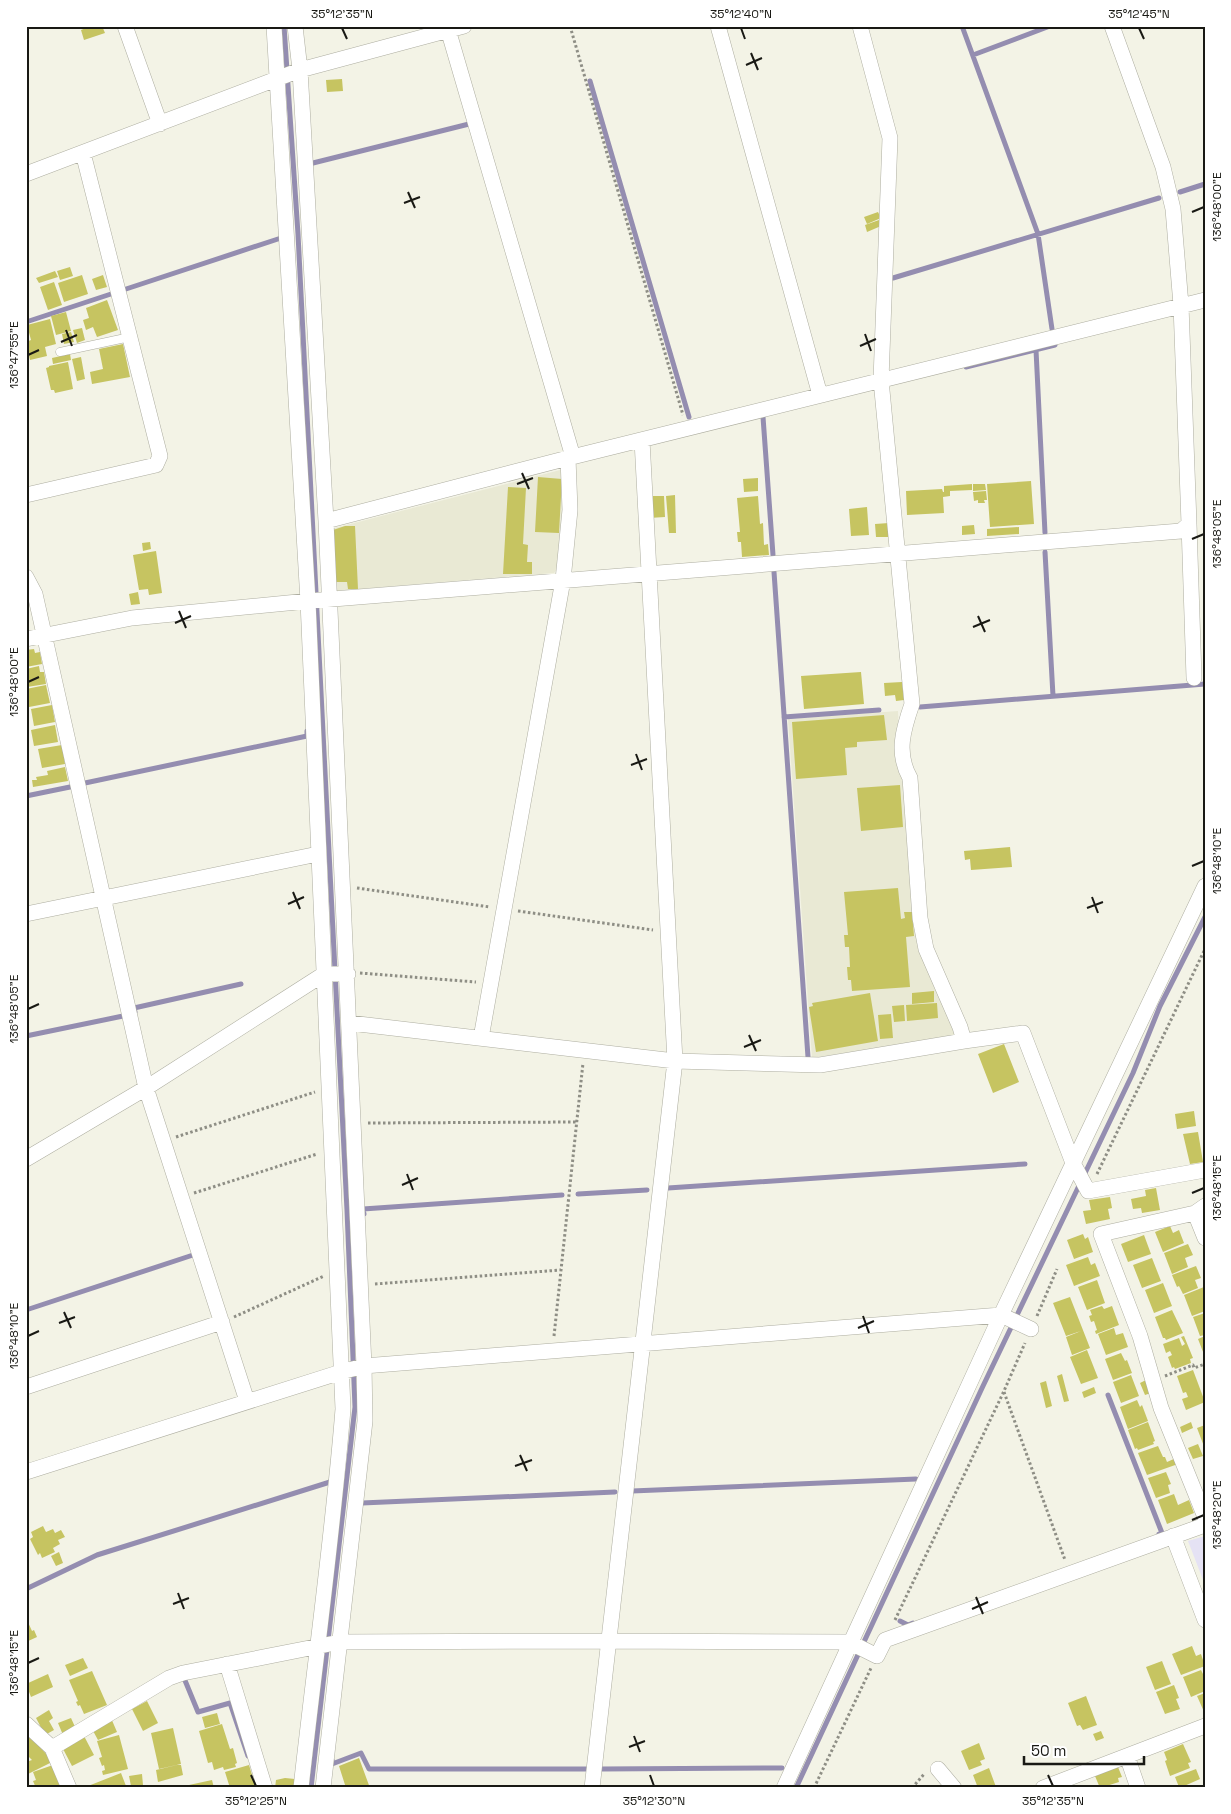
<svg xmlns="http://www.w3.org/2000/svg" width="1231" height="1814" font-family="'Space Grotesk',sans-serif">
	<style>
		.built { fill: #e9e9d4 }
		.green { fill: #e5e2f4 }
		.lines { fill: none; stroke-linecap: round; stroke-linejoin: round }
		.stream { stroke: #948db0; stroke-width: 5 }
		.building { fill: #c6c461 }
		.lane-casing { stroke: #aeaea1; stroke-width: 9 }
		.street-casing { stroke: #aeaea1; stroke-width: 16 }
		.path { stroke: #8e8e85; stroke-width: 3; stroke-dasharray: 2.5 2.5; stroke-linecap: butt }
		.lane { stroke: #fff; stroke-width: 8 }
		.street { stroke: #fff; stroke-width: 15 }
		.ticks { fill: none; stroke: #191914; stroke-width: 2 }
		.neatline { fill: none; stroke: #191914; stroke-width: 2 }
		.ticks-label { font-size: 12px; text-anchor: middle; fill: #191914 }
	</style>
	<rect width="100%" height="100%" fill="#f3f3e6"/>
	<path class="built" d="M564 469 565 507 560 565 554 573 335 591 331 529Z
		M898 711 900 770 905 782 917 918 956 1028 953 1036 812 1058 788 719Z"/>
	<path class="green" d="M1205 1536V1585L1188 1541Z"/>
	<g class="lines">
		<path class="stream" d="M284 26 298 234 347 1210 355 1407 311 1788
			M962 26 1038 234 1052 329
			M973 55 1050 26
			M590 81 689 417
			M309 162V164L469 124
			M1180 192 1205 184
			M893 278 1159 198
			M123 290 281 238
			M26 322 114 293
			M1036 350 1045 533
			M966 367 1055 345
			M763 417 773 555
			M1045 552 1053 696
			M774 572 808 1057
			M920 707 1205 684
			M784 717 879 710
			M85 783 307 736V731
			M26 796 70 787
			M135 1012 134 1008 241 984
			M26 1036 123 1016
			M668 1188 1025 1164
			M578 1194 647 1190
			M364 1214 363 1209 562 1195
			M26 1310 193 1255
			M1108 1395 1162 1533 1159 1534
			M632 1491 916 1479
			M362 1503 615 1492
			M26 1589 97 1555 330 1482
			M900 1621 908 1625 913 1623
			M182 1678H184L198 1712 230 1703 248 1756
			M332 1760V1764L361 1753 369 1769H586
			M601 1769 782 1768
			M796 1788 983 1386 1133 1073 1160 1006 1205 917"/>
	</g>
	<path class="building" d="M91 26H102L105 33 84 40 81 30Z
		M342 79 343 91 327 92 326 80Z
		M878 212 881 218 867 224 864 217Z
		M879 220 881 226 867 232 865 225Z
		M70 267 73 276 60 280 57 271Z
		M55 271 58 277 39 283 36 278Z
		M82 275 88 294 64 302 58 283Z
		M103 275 107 287 96 290 92 279Z
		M54 282 62 305 48 310 40 287Z
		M107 300 118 330 97 337 93 327 86 330 83 320 89 318 86 308Z
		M66 312 71 331 56 335 51 316Z
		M50 319 56 344 45 347 47 356 30 360 26 342 31 340 27 325Z
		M82 328 85 340 77 343 73 330Z
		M71 332 74 342 64 344 62 334Z
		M123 344 130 377 92 384 90 372 103 369 99 349Z
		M70 354 71 360 53 364 52 358Z
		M81 357 85 379 77 381 72 359Z
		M68 362 73 389 55 393 54 390H51L46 368 49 367V366Z
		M538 477 562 479 559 533 535 532Z
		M758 478V491L744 492 743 479Z
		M1031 481 1034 524 990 527 987 484Z
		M972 484V490L950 491V496L943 497 944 513 907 515 906 491 942 489 943 492H944V486Z
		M973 484H985L986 490 973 491Z
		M508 487 526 488 523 544 528 545 527 562H532V574H503Z
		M986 491 987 500H984L985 503H978V500L974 501 973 492Z
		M675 495 676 533H669L666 496Z
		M648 496H664L665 517 649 518Z
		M758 496 760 524 763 523 764 545 768 544 769 555 742 557 741 542H738L737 532H740L737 498Z
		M867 507 869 535 851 536 849 509Z
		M889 523 890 537H876L875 524Z
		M974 525 975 534 962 535V526Z
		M345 526H355L358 589H348L347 582H335L333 530Z
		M1019 527V534L987 536V529Z
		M150 542 151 549 143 551 142 543Z
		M156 551 162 593 149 595 148 589 139 590 133 555Z
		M138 592 140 604 131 605 129 594Z
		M34 649 35 653 40 652 42 664 26 667V650Z
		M39 666 40 672H44L46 684 27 687 26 669Z
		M861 672 864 704 804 709 801 676Z
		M902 682 904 700 896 701 895 695 885 696 884 683Z
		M46 685 50 703 29 707 26 689Z
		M52 705 55 722 34 726 31 709Z
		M884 715 887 740 857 742V747L845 748 847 775 796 779 792 722Z
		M55 725 58 742 34 746 31 730Z
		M62 745 65 764 42 768 38 749Z
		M65 767 68 781 33 787 32 780H37L36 777 48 775 47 771Z
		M900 785 903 827 861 831 857 788Z
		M1010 847 1012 867 971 870 970 859 965 860 964 851Z
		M898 888 901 919 905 918 904 912H912L914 936 906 937 910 987 852 991 851 980H848L847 967H850L849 947H845L844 935H848L844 892Z
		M934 991V1002L912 1004V993Z
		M870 993 878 1041 816 1052 809 1007 813 1006 812 1003Z
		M937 1003 938 1018 907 1021 906 1005Z
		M904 1005 905 1021 894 1022 892 1006Z
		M891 1014 893 1038 880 1039 878 1015Z
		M1004 1044 1019 1082 993 1093 978 1054Z
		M1194 1111 1196 1126 1177 1129 1175 1114Z
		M1198 1132 1203 1162 1190 1164 1183 1134Z
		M1156 1188 1160 1210 1142 1213 1141 1208 1133 1209 1131 1199 1146 1196 1145 1190Z
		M1110 1197 1112 1208 1108 1209 1110 1219 1086 1224 1083 1211 1091 1210 1089 1200Z
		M1170 1226 1173 1233 1179 1230 1184 1243 1163 1252 1155 1232Z
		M1083 1234 1085 1239 1088 1237 1093 1252 1074 1259 1067 1240Z
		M1144 1235 1151 1254 1128 1262 1121 1244Z
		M1188 1244 1193 1255 1185 1258 1188 1267 1172 1274 1164 1253Z
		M1088 1257 1091 1265 1095 1263 1100 1276 1074 1286 1066 1265Z
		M1152 1258 1161 1281 1142 1288 1133 1265Z
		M1196 1266 1201 1278 1195 1280 1198 1288 1183 1294 1179 1286 1177 1287 1172 1275Z
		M1097 1280 1105 1303 1087 1310 1078 1287Z
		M1163 1283 1172 1306 1154 1313 1145 1290Z
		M1204 1287 1205 1311 1192 1316 1184 1295Z
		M1070 1297 1090 1348 1072 1355 1066 1337 1081 1331 1066 1336 1053 1303Z
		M1102 1306 1104 1309 1112 1306 1119 1325 1096 1334 1095 1331 1097 1330 1094 1321 1091 1322 1089 1316 1092 1315 1090 1310Z
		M1172 1310 1183 1333 1166 1340 1165 1338H1163L1155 1317Z
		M1205 1313V1335L1200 1336 1193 1317Z
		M1114 1328 1116 1335 1123 1333 1128 1347 1106 1355 1098 1334Z
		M1184 1336 1193 1358 1190 1359 1191 1363 1175 1369 1174 1367 1172 1368 1168 1357 1172 1355 1170 1351 1166 1353 1163 1344 1179 1338 1182 1346 1185 1344 1181 1337Z
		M1205 1336V1357L1198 1339Z
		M1087 1350 1098 1378 1081 1384 1070 1357Z
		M1121 1353 1125 1361 1127 1360 1132 1373 1113 1380 1105 1359Z
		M1193 1370 1205 1402 1186 1410 1182 1399 1188 1397 1186 1392 1183 1393 1177 1376Z
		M1062 1374 1069 1401 1064 1402 1057 1376Z
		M1131 1375 1139 1396 1121 1403 1113 1382Z
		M1146 1380 1151 1393 1145 1395 1140 1383Z
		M1046 1381 1052 1406 1046 1408 1040 1383Z
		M1094 1387 1096 1393 1084 1398 1082 1392Z
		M1137 1400 1140 1407 1142 1405 1148 1421 1128 1429 1120 1407Z
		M1148 1422 1155 1441 1153 1442 1154 1444 1138 1450 1137 1448 1135 1449 1128 1430Z
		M1191 1422 1193 1428 1182 1433 1180 1427Z
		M1205 1425V1449L1197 1428Z
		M1198 1444 1203 1456 1193 1459 1188 1448Z
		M1158 1446 1163 1457H1165L1167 1462 1176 1458 1178 1464 1147 1475 1138 1453Z
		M1166 1472 1171 1484 1168 1485 1170 1493 1156 1498 1148 1478Z
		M1174 1494 1178 1505 1189 1500 1194 1513 1167 1524 1158 1500Z
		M43 1526 46 1532 53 1529 55 1533 61 1530 65 1537 58 1540 60 1544 53 1548 55 1552 42 1558 40 1553 38 1555 30 1539 33 1537 31 1532Z
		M59 1552 63 1563 56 1566 51 1556Z
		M26 1618 32 1631 34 1630 37 1637 26 1642Z
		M1192 1646 1196 1656 1201 1654 1205 1666 1181 1675 1172 1654Z
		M83 1658 88 1668 70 1676 65 1665Z
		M1162 1661 1171 1684 1155 1690 1146 1667Z
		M1201 1670 1205 1678V1691L1191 1697 1183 1677Z
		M92 1671 107 1705 84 1714 80 1705 78 1706 76 1702 78 1701 69 1680Z
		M48 1674 53 1687 31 1697 26 1684Z
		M1174 1685 1179 1698 1176 1699 1180 1709 1165 1714 1156 1692Z
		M1205 1693V1714L1197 1696Z
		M1086 1696 1097 1725 1083 1730 1080 1725 1077 1726 1068 1703Z
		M147 1701 158 1723 143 1731 132 1709Z
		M49 1710 53 1718 49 1721 54 1730 45 1735 36 1718Z
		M217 1713 220 1724 205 1728 202 1717Z
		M71 1718 76 1729 63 1735 58 1723Z
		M111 1718 117 1732 98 1740 92 1729Z
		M222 1724 230 1749 233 1748 237 1763 235 1764 236 1767 224 1770 223 1767 214 1770 212 1762 208 1763 199 1731Z
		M173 1728 181 1764 159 1769 151 1733Z
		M1101 1731 1104 1738 1096 1741 1093 1734Z
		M26 1732 50 1758 52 1762 26 1775V1762L32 1760 26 1754Z
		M119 1735 128 1769 103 1775 102 1771 105 1770 104 1765 102 1766 99 1758 102 1757 97 1741Z
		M84 1736 94 1755 72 1766 62 1747Z
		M979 1743 985 1759 980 1761 982 1765 969 1770 961 1751Z
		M1183 1744 1191 1762 1188 1763 1190 1768 1170 1776 1165 1761 1167 1760 1164 1752Z
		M359 1758 370 1788H346L339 1766Z
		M53 1765 61 1788H36L33 1781 36 1780 33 1772Z
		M177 1765H181L183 1775 158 1782 156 1770Z
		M249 1765 256 1788H230L225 1772Z
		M1118 1767 1122 1777 1118 1778 1119 1782 1100 1788 1095 1776Z
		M989 1768 996 1787 978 1788 973 1775Z
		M1196 1769 1200 1779 1182 1787 1181 1786 1179 1787 1175 1777Z
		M121 1773 126 1786 122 1788H83Z
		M142 1774 143 1785 131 1786 129 1776Z
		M285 1778 295 1779 293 1788H275L276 1780Z
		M212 1780 214 1788H189V1785Z"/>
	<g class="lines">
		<defs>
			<path id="lane" d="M60 352 130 337"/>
			<path id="street" d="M125 26 160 124
				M274 26 308 601 343 1409C333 1535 315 1661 301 1788
				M295 26 300 70 326 521 364 1366 365 1421 323 1788
				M447 26 573 457
				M718 26 820 395
				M860 26 890 138 881 380 912 704C903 730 896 753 910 778L920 918 926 949 960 1027 964 1041
				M26 174 300 70 464 26
				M26 495 156 465 160 456 83 153
				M326 521 568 458 1205 300
				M1189 524 1194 678
				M26 577 35 594 146 1088 247 1401
				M26 639 132 618 308 601 1181 531 1189 524 1181 305 1173 209 1163 167 1112 26
				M26 914 318 854
				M350 1023 675 1061 820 1065 964 1041 1023 1033 1073 1163 1088 1191 1205 1170
				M481 1038 563 580 570 510 568 458
				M26 1159 146 1088 324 974H348
				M1205 1206 1195 1213 1101 1234 1140 1336 1161 1408 1205 1517
				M1195 1213 1205 1238
				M26 1387 222 1322
				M26 1472 341 1372 364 1366 1001 1315 1031 1329
				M1173 1536 1205 1620
				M227 1664 265 1788
				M26 1724 52 1748 69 1788
				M52 1748 169 1678 183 1673 340 1642 608 1641 849 1642 877 1656 885 1640 1205 1525
				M1127 1756 1138 1788
				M938 1769 954 1788
				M592 1788 675 1061 642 440
				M784 1788 1001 1315 1205 886
				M1043 1788 1205 1726"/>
		</defs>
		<use href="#lane" class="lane-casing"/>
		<use href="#street" class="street-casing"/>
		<path class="path" d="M570 26 683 415
			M357 888 490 907
			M518 911 653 930
			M360 973 476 982
			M368 1123 577 1122
			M176 1137 315 1092
			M1097 1174 1205 949
			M194 1193 317 1154
			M375 1284 561 1270
			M1037 1316 1057 1269
			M234 1317 324 1276
			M554 1336 583 1063
			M1165 1376 1193 1365 1194 1368 1205 1364
			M1004 1392 1065 1560
			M895 1620 1004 1391 1025 1343
			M814 1788 871 1668
			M912 1788 925 1773"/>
		<use href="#lane" class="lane"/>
		<use href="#street" class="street"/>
	</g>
	<path class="ticks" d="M342 28 347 39M741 28 745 39M1139 28 1144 39M751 53 758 70M746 65 762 58M408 192 415 208M404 203 420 197M1192 212 1204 207M66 330 72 346M865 334 871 351M61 342 77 335M860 346 876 339M28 355 39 350M522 473 529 489M517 484 533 478M1192 539 1204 534M179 611 186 628M978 616 985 632M175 623 191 616M973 627 990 620M28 682 39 677M636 754 642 770M631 765 647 759M1192 866 1204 861M293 892 300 909M1092 897 1098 913M288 904 304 897M1087 908 1103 902M28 1009 39 1004M749 1035 756 1051M744 1047 761 1040M407 1174 413 1190M402 1185 418 1178M1192 1193 1204 1188M64 1312 71 1328M863 1316 869 1333M59 1323 75 1317M858 1328 874 1321M28 1336 39 1331M520 1455 527 1471M515 1466 532 1460M1192 1520 1204 1515M178 1593 184 1609M976 1597 983 1614M173 1604 189 1598M972 1609 988 1602M28 1663 39 1658M634 1736 640 1752M629 1747 645 1741M251 1775 256 1786M650 1775 654 1786M1048 1775 1053 1786"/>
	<rect width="1231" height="1814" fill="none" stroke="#ffffff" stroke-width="55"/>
	<path d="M1024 1756v8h120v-8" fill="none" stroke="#191914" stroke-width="2.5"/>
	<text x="1031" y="1756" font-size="15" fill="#191914" stroke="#ffffff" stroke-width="4" paint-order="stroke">50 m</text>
	<rect x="28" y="28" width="1176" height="1758" class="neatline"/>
	<g class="ticks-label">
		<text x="342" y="18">35°12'35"N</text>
		<text x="741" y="18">35°12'40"N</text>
		<text x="1139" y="18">35°12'45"N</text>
		<text transform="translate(1217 207) rotate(-90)" y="4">136°48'00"E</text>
		<text transform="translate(14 355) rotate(-90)" y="4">136°47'55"E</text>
		<text transform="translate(1217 534) rotate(-90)" y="4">136°48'05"E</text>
		<text transform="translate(14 682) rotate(-90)" y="4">136°48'00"E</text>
		<text transform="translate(1217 861) rotate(-90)" y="4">136°48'10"E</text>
		<text transform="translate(14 1009) rotate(-90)" y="4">136°48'05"E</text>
		<text transform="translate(1217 1188) rotate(-90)" y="4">136°48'15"E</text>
		<text transform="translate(14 1336) rotate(-90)" y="4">136°48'10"E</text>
		<text transform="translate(1217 1515) rotate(-90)" y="4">136°48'20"E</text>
		<text transform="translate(14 1663) rotate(-90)" y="4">136°48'15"E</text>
		<text x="256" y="1805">35°12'25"N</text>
		<text x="654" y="1805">35°12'30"N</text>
		<text x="1053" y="1805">35°12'35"N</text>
	</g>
</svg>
